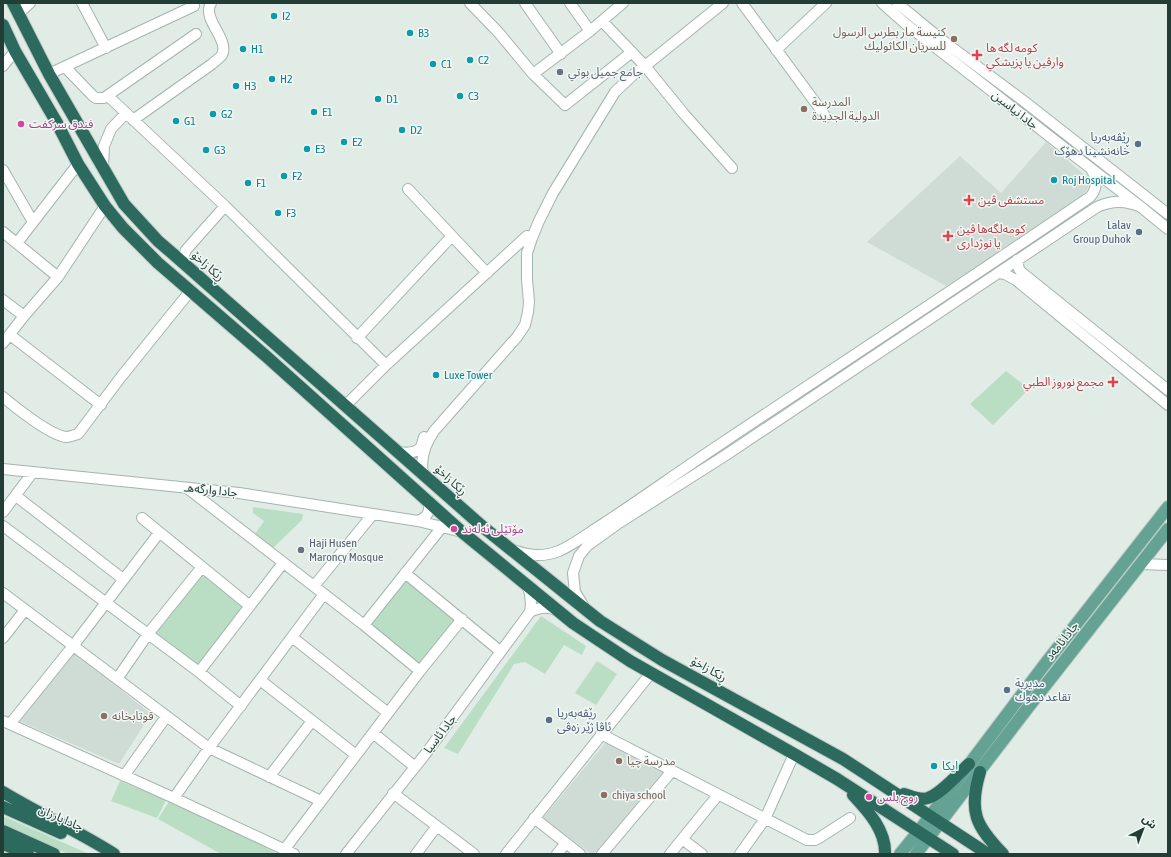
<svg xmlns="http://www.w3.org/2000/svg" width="1171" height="857" font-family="'Asap Condensed','Noto Sans Arabic',sans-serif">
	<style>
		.built { fill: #cfdcd6 }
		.green { fill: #b9dec4 }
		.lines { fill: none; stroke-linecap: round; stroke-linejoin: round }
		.minor-casing { stroke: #a4b4ae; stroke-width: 12 }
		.major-casing { stroke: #c1c9c7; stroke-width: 14 }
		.highway-casing { stroke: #c1c9c7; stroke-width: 14 }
		.minor { stroke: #fff; stroke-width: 10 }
		.major { stroke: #64a294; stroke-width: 12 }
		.highway { stroke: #2c6a5e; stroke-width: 12 }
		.culture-dot { fill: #0f9aa8; stroke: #f1f8f5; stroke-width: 1.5 }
		.education-dot { fill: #8d6e63; stroke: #f1f8f5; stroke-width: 1.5 }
		.health-dot { fill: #e0444e; stroke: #f1f8f5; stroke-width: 1.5 }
		.worship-dot { fill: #6b7280; stroke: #f1f8f5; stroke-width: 1.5 }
		.hotel-dot { fill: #d1479c; stroke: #f1f8f5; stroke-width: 1.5 }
		.service-dot { fill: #5c6f8a; stroke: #f1f8f5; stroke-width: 1.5 }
		.labels { text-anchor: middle; stroke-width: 3; stroke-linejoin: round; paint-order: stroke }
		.culture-label { font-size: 12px; fill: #0d838f; stroke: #f1f8f5; text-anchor: start }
		.education-label { font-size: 12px; fill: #785e54; stroke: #f1f8f5; text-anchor: start }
		.health-label { font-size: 12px; fill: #be3a42; stroke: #f1f8f5; text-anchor: start }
		.worship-label { font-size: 12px; fill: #5b616d; stroke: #f1f8f5; text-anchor: start }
		.street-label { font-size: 12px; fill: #213d36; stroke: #f1f8f5 }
		.hotel-label { font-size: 12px; fill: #b23c85; stroke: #f1f8f5; text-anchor: start }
		.service-label { font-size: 12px; fill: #4e5e75; stroke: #f1f8f5; text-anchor: end }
	</style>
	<rect width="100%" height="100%" fill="#e1ece7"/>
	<path class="built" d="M1046 142 1088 178 1090 184 1086 191 1081 197 974 269 946 286 867 242 960 156 1001 193Z
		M74 652 151 714 119 764 19 721Z
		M606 742 667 771 594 854H591L543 818Z"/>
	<path class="green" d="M1006 371 1029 389 993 425 970 404Z
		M253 507 303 514 302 520 273 548 255 534 264 521 253 513Z
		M202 567 250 606 199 672 148 634Z
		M405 573 462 619 420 671 364 625Z
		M541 616 586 646 582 655 564 645 545 674 525 662 514 664 458 754 444 748Z
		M597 661 617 674 596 705 575 693Z
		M120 781 166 800 157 818 111 801Z
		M170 800 205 816 278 854H221L158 819Z
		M3 816 89 854H68L3 826Z"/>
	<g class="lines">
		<defs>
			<path id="minor" d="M82 3 106 48
				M470 3 499 33 533 74 565 105 632 52
				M525 3 561 54
				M570 3 590 31
				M742 3 826 117
				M882 3 907 25 1058 143 1141 207 1168 229
				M897 3 942 40 1025 102 1168 214
				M18 14 30 3
				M602 21 645 66 684 114 732 168
				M776 50 826 3
				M3 66 15 51
				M65 67 93 96 96 98H104L196 34
				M49 74 194 6
				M533 74 590 31 623 3
				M108 96 225 206 386 365
				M133 120 212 64C215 61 220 58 222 55 229 41 207 23 209 9 209 7 210 5 211 3
				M103 167 104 146 111 129 126 113
				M3 170 33 222
				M408 189 452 236
				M3 232 58 277
				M17 243 78 164
				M1017 260 1019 269 1021 272 1168 390
				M184 264 183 258 186 250 225 206
				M999 273 1005 274 1016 280 1168 405
				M3 300 24 316
				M10 335 101 405
				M357 338 452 236 487 273
				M3 343 24 316 58 277 105 206
				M3 397C16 408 50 435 66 437 70 437 74 435 78 434L121 377 191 290
				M345 406 386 365 527 236
				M398 452C405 453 416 454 421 447 422 445 423 440 424 437
				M3 469 239 493 418 521 462 532
				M423 473C420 459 426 443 434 431L517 337 525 325 528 312 529 302 527 279V253L532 238 539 221 553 193 615 92 633 75 645 66 723 3
				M187 488 364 625 420 671
				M16 496 123 579
				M3 512 33 472
				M142 518 250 606
				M418 521C428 517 431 511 428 500
				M3 526 199 672 241 706
				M516 551C530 556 544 557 559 551 575 544 591 531 606 522 645 496 683 469 722 443 845 361 968 280 1090 197 1098 188 1097 179 1091 169
				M1141 564 1168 565
				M405 573 500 651
				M527 585C531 594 532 602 530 612
				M314 586 373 514
				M3 593 209 748 321 801
				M583 605 575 592 573 573 579 556 587 546 619 523 726 455 1097 207C1112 200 1126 200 1141 207
				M364 625 442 527
				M292 637 388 713
				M3 638 25 610
				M199 672 283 563
				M117 679 148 634 202 567
				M260 680 356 755
				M3 721 174 798 294 854
				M10 724 73 646 159 533
				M373 733 415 767
				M601 734 807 840H815L819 838 850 818
				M124 776 166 717
				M269 777 312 721
				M393 793 474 854
				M174 798 209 748 324 594
				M534 818 580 854
				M682 839 702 854
				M284 850 420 671 462 619
				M346 854 427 752 530 612C539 607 547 606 556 610
				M416 854 437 826
				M506 854 651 673
				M557 854 566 843
				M602 854 672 771
				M670 854 718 795
				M740 854 765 819 794 754"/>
			<path id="major" d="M900 854 918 832 1045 664 1168 507
				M916 854 1033 701 1168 529"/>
			<path id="highway" d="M13 3 49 74 124 204 158 241 172 253 483 527 600 621 662 660 843 759 988 854
				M3 25 15 51 57 123 78 164 105 206 123 228 158 263 267 357 462 532 573 623 630 661 794 754 837 779 953 854
				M980 772C968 812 976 826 1003 854
				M3 792C39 814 78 831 114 854
				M904 794C911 796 920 801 928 798 941 794 959 773 969 764
				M853 795C869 812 886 831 885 854
				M3 807 61 833
				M3 831 54 854
				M3 844 28 854"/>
		</defs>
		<use href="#minor" class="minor-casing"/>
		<use href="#major" class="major-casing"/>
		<use href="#highway" class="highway-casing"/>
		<use href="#minor" class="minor"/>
		<use href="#major" class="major"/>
		<use href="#highway" class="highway"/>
	</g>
	<g class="culture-dot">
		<circle cx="274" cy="16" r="4"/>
		<circle cx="410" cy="33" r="4"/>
		<circle cx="243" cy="49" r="4"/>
		<circle cx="470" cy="60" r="4"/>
		<circle cx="433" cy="64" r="4"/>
		<circle cx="272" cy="79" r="4"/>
		<circle cx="236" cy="86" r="4"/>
		<circle cx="460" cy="96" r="4"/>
		<circle cx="378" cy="99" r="4"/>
		<circle cx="314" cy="112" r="4"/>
		<circle cx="213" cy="114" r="4"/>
		<circle cx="176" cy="121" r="4"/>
		<circle cx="402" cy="130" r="4"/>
		<circle cx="344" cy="142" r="4"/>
		<circle cx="307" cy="149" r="4"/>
		<circle cx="206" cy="150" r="4"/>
		<circle cx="284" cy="176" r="4"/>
		<circle cx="1054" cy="180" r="4"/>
		<circle cx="248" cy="183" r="4"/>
		<circle cx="278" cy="213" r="4"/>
		<circle cx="436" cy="375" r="4"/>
		<circle cx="934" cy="766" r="4"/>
	</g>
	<g class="education-dot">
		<circle cx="954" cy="39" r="4"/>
		<circle cx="804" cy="109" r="4"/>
		<circle cx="104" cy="716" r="4"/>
		<circle cx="619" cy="761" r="4"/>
		<circle cx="604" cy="795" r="4"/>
	</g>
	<g class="health-dot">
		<path d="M975 49h4v4h4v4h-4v4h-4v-4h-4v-4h4z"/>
		<path d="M967 194h4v4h4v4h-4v4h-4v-4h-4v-4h4z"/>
		<path d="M946 230h4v4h4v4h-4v4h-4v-4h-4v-4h4z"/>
		<path d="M1111 376h4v4h4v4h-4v4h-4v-4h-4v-4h4z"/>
	</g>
	<g class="worship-dot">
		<circle cx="560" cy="72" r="4"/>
		<circle cx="301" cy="550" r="4"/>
	</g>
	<g class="hotel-dot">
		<circle cx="21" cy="124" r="4"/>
		<circle cx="454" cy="529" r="4"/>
		<circle cx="869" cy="797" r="4"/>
	</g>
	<g class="service-dot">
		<circle cx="1138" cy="144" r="4"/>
		<circle cx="1139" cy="232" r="4"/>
		<circle cx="1007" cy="690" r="4"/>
		<circle cx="549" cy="720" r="4"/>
	</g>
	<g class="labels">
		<g class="culture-label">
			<text x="282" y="20">I2</text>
			<text x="418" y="37">B3</text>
			<text x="251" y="53">H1</text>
			<text x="478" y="64">C2</text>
			<text x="441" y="68">C1</text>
			<text x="280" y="83">H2</text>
			<text x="244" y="90">H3</text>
			<text x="468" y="100">C3</text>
			<text x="386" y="103">D1</text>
			<text x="322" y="116">E1</text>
			<text x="221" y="118">G2</text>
			<text x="184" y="125">G1</text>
			<text x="410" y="134">D2</text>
			<text x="352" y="146">E2</text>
			<text x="315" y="153">E3</text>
			<text x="214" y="154">G3</text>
			<text x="292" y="180">F2</text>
			<text x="1062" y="184">Roj Hospital</text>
			<text x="256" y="187">F1</text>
			<text x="286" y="217">F3</text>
			<text x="444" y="379">Luxe Tower</text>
			<text x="942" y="770">ايكا</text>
		</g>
		<g class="education-label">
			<text x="946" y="36" text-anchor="end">كنيسة مار بطرس الرسول<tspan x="946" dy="14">للسريان الكاثوليك</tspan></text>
			<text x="812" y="106">المدرسة<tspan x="812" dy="14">الدولية الجديدة</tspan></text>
			<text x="112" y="720">قوتابخانه</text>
			<text x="627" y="765">مدرسة چيا</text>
			<text x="612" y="799">chiya school</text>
		</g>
		<g class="health-label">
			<text x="986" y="52">كومه لگه ها<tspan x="986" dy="14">وارڤين يا پزيشكي</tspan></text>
			<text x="978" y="204">مستشفى ڤين</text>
			<text x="957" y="233">کومەلگەها ڤین<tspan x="957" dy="14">یا نوژداری</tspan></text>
			<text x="1104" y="386" text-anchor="end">مجمع نوروز الطبي</text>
		</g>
		<g class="worship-label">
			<text x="568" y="76">جامع جميل بوتي</text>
			<text x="309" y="547">Haji Husen<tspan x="309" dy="14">Maroncy Mosque</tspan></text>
		</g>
		<g class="street-label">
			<text transform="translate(1015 110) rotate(38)" y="4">جادا نیاسین</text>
			<text transform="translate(208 266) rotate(41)" y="4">ڕێکا زاخۆ</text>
			<text transform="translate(451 480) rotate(42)" y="4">ڕێکا زاخۆ</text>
			<text transform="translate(211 490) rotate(6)" y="4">جادا وارگه‌هـ</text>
			<text transform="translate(1062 641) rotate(-52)" y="4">جادا ئامەد</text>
			<text transform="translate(709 669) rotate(29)" y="4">ڕێکا زاخۆ</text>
			<text transform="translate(440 734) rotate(-53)" y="4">جادا ئاسيا</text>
			<text transform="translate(61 818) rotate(24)" y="4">جادا بارزان</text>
		</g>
		<g class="hotel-label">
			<text x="29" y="128">فندق سركفت</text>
			<text x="462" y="533">مۆتێلی ئەلەند</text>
			<text x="877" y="801">روج بلس</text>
		</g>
		<g class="service-label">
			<text x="1130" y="141">ڕێڤه‌به‌ریا<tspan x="1130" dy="14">خانەنشينا دهۆک</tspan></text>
			<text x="1131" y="229">Lalav<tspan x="1131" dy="14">Group Duhok</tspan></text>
			<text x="1015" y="687" text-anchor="start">مديرية<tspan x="1015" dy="14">تقاعد دهوك</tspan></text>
			<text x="557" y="717" text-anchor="start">رێڤەبەریا<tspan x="557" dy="14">ئاڤا ژێر زەڤی</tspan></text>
		</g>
	</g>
	<rect width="1171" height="857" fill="none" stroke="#213d36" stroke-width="8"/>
	<g transform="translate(1143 829) rotate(42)" stroke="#f1f8f5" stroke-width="3" paint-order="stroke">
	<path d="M0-3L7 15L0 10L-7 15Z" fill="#213d36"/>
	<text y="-6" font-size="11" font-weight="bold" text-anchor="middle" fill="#213d36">ش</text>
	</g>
</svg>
